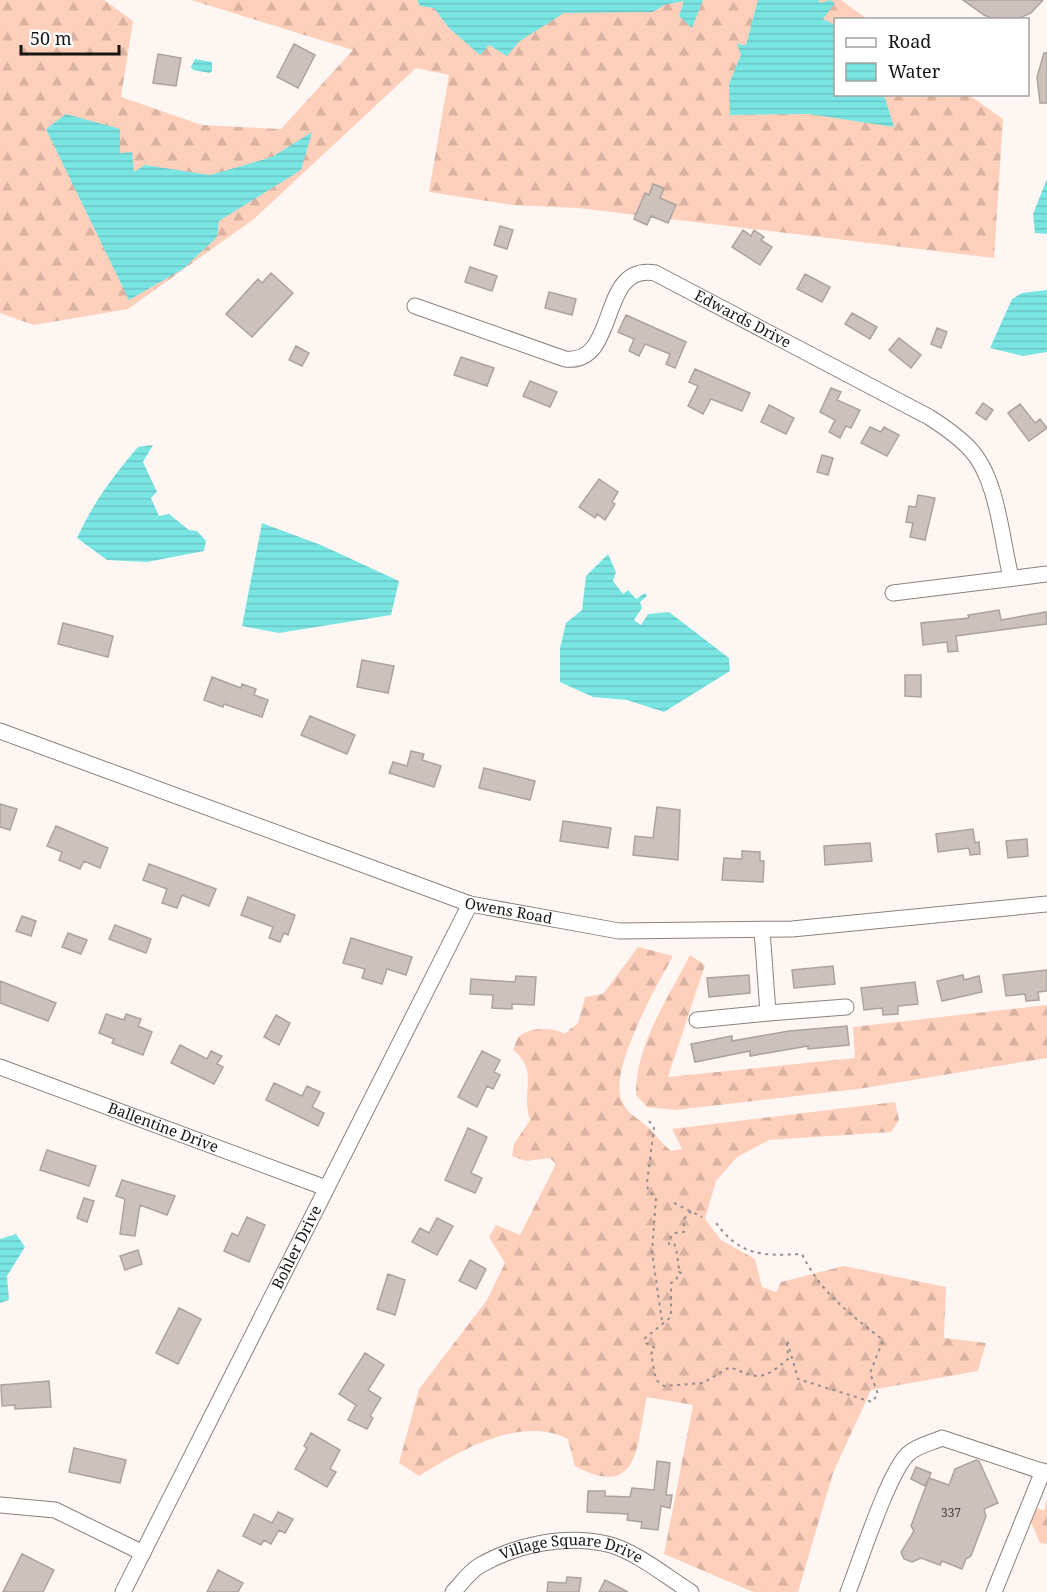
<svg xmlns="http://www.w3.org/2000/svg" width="1047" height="1592" font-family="'Noto Serif',serif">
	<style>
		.forest { fill: url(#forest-firs) }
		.water { fill: url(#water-rules) }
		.building { fill: #cdc1bc; stroke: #aea29d; stroke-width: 1.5 }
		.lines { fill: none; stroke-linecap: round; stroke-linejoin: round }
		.minor-casing { stroke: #8c817c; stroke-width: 17 }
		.path { stroke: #948e8c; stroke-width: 2; stroke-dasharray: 3 4.5; stroke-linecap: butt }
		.minor { stroke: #fff; stroke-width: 15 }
		.labels { text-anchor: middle; stroke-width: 4.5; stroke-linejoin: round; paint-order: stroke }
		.number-label { font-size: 12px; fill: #46403d }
		.street-label { font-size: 15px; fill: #191513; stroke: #fff }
	</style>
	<defs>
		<pattern id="forest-firs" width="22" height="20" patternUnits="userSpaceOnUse" patternTransform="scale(1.5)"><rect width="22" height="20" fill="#fed0bc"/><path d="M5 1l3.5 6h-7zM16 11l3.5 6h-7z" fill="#d9b2a1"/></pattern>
		<pattern id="water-rules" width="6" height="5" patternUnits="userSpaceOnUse" patternTransform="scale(1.5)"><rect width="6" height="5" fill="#7ae6e4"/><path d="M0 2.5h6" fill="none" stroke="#69c4c3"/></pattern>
	</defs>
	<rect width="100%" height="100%" fill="#fef6f3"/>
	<path class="forest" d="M0 0H104L133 21 121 97 202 125 281 129 353 50 191 0H841L867 19 836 20V94L969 95 1003 119 994 258 578 208 513 205 429 192 449 75 416 68 254 219 128 309 34 325 0 313Z
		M638 947 673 956C657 985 610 1068 621 1098 627 1115 637 1117 649 1128 657 1136 662 1144 671 1151L682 1149 672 1129 895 1102 899 1120 891 1132 769 1140 737 1157 716 1181 705 1219 721 1240 755 1259 762 1287 776 1292 781 1282 844 1266 946 1287 944 1338 986 1343 978 1371 871 1390 833 1473 798 1592H753L664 1554 693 1405 647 1397C636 1444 641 1501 575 1466L568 1439C519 1415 460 1451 419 1476L399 1463 419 1389 487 1300 505 1263 489 1237 496 1225 520 1235 556 1164 550 1158 526 1161 512 1156 514 1144 530 1120C520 1088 540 1071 513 1050 515 1046 516 1040 519 1037 527 1027 555 1027 564 1034L578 1023 585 997 603 994Z
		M690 955 705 965 668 1077 855 1058 853 1027 1047 1005V1058L858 1089 676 1110 647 1107 636 1095C635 1045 668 999 690 955Z
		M1047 1498V1544L1040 1543 1030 1520 1038 1508 1044 1511Z"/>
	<path class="water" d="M417 0H703L692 28 679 16 684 1 664 5 653 12 564 13 520 41 507 56 489 45 480 55 449 28 434 8 420 6Z
		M758 0H818L821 3 830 0 835 3 823 19 835 25 836 94 884 95 894 127 809 114 730 115 729 84 741 55 737 44 746 45Z
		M195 59 212 62V71L210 73 193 70 191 67Z
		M66 114 120 129V153L132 152 134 172 145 165 210 175 272 157 312 132 301 170 219 221 217 237 183 269 129 300 46 129Z
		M1047 179V234L1035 233 1033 214Z
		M1047 290V352L1023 356 990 348 1012 299 1022 293Z
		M153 445 143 462 157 492 151 498 159 516 169 514 189 530 197 531 206 541 204 551 147 562 107 560 77 538C93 503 113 476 138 447Z
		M262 523 321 545 399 581 391 615 279 633 242 626Z
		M608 554 616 572 613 581 623 594 628 590 636 599 645 593 647 596 640 602 642 608 634 620 641 625 648 614 669 612 729 658 730 671 664 712 627 700 593 697 560 682V648L566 623 582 610 586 576Z
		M16 1234 25 1247 7 1276 9 1300 0 1303V1239Z"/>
	<path class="building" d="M963 0H1043L1031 13 1015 20H996L984 15Z
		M294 44 315 55 298 88 277 77Z
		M1044 53H1047V103H1040L1037 77Z
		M158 54 181 58 176 86 153 83Z
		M653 184 664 188 660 198 676 205 668 223 651 216 647 225 634 219 645 193 649 195Z
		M500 226 513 230 507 249 494 245Z
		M743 230 751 236 754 230 764 237 761 240 772 247 760 265 732 247Z
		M470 267 497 276 492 291 465 282Z
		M271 273 293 293 252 337 226 314 258 279 262 283Z
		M805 274 830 287 822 302 797 289Z
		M549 292 576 299 572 315 545 308Z
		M852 313 877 327 870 339 845 324Z
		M626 315 686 342 675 368 666 364 670 354 645 344 639 356 629 351 634 339 618 332Z
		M937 328 947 332 941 348 931 344Z
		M899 338 921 355 911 368 889 350Z
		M296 346 309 353 302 366 289 360Z
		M461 357 494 368 487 386 454 375Z
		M695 369 750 393 742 411 711 399 703 414 688 406 698 386 689 382Z
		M530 381 557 392 550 407 523 396Z
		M831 388 841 392 837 400 860 410 851 428 846 426 840 438 829 432 835 420 820 412Z
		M983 403 993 410 986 420 976 413Z
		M1020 404 1035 423 1040 419 1047 428 1029 441 1008 413Z
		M769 405 794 418 786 434 761 422Z
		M870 427 881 432 884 427 899 435 887 456 861 443Z
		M822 455 833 458 828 475 817 472Z
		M599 479 618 492 612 502 615 504 605 520 597 514 595 518 579 507Z
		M918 495 935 498 925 540 910 537 913 523 906 522 909 506 916 507Z
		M999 610 1001 620 1046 612 1047 624 956 636 958 651 948 652 947 642 923 645 921 623 969 618 968 615Z
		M63 623 113 636 108 657 58 644Z
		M362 660 394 666 388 693 357 687Z
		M905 675H921V697L905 696Z
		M212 677 241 688 242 684 256 689 254 695 268 700 262 717 224 704 223 707 204 700Z
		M310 716 355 735 347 754 301 735Z
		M411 751 424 754 422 760 441 766 434 787 389 773 393 762 407 766Z
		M484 768 535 781 530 800 479 788Z
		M0 804 17 809 10 830 0 827Z
		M657 807 680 810 678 860 633 855 635 836 653 838Z
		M563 821 611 828 608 848 560 841Z
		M56 826 108 848 100 868 84 861 80 869 59 860 62 852 47 846Z
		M973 829 975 843 979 842 980 854 970 855 969 848 938 852 936 834Z
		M1027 839 1028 856 1008 858 1006 841Z
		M870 843 872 861 825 865 824 846Z
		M742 851 760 852V861H764L763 882 722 880 724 858 742 859Z
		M149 864 216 889 209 906 182 895 177 908 162 903 167 889 143 880Z
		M248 897 295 915 288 935 284 933 280 942 269 938 273 927 241 915Z
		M22 916 36 921 31 936 16 931Z
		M115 925 151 939 146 953 109 939Z
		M68 933 87 940 81 954 62 947Z
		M351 938 412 957 406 975 387 969 382 984 362 978 365 969 343 963Z
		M833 966 835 984 794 988 792 970Z
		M1047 970V991L1038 992 1039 1000 1026 1001 1025 994 1006 996 1003 975Z
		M749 975 750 993 709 997 707 978Z
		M963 975 964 980 979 976 982 992 942 1001 937 981Z
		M516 976 536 977 534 1005 512 1004V1009L492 1008 493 995 470 994 471 979 515 982Z
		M0 981 56 1003 48 1021 0 1003Z
		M915 982 918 1004 898 1006V1014L883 1015 882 1008 864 1010 861 988Z
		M106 1014 124 1020 126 1014 141 1019 138 1026 152 1032 143 1055 112 1043 114 1039 99 1033Z
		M276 1015 290 1023 279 1045 264 1037Z
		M847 1026 849 1045 808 1049V1046L750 1056V1051L695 1062 691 1044 732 1036V1041L789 1031Z
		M180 1045 207 1059 211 1051 222 1056 217 1064 223 1067 214 1084 171 1063Z
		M482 1051 500 1060 494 1072 500 1075 493 1089 487 1086 477 1107 458 1097Z
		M274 1083 302 1096 307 1086 320 1092 312 1107 324 1113 318 1126 266 1100Z
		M468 1128 487 1137 471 1173 482 1178 475 1193 445 1180Z
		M47 1150 96 1166 89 1186 40 1170Z
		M122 1180 175 1196 167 1215 140 1205 135 1236 120 1234 125 1199 116 1196Z
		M84 1198 94 1201 87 1222 77 1218Z
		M247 1217 265 1225 249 1262 224 1251 232 1233 238 1236Z
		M437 1218 453 1226 437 1255 412 1242 420 1228 429 1233Z
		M138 1250 142 1264 125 1270 120 1256Z
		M470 1260 486 1269 476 1289 459 1281Z
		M388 1274 405 1280 395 1315 377 1309Z
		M179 1308 201 1319 178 1364 156 1353Z
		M365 1353 384 1365 368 1390 381 1398 370 1416 373 1418 367 1429 348 1420 356 1405 339 1394Z
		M49 1381 51 1407 15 1409V1405L2 1406 1 1385Z
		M311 1433 340 1450 330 1469 336 1472 327 1487 295 1469 307 1448 304 1446Z
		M74 1448 126 1460 120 1483 69 1472Z
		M976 1460 979 1461 998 1503 984 1509 986 1516 971 1556 966 1559 962 1569 942 1561 940 1565 921 1558 912 1562 904 1559 901 1552 914 1531 911 1526 929 1478 949 1485 955 1469Z
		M657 1461 670 1463 666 1495H672L670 1508 661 1506 658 1530 641 1528 642 1522 627 1520 628 1514 587 1512 588 1491H605V1496L630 1497 632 1488 654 1490Z
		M916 1467 931 1473 925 1486 911 1479Z
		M278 1512 293 1519 285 1533 279 1530 271 1544 264 1540 261 1545 243 1536 254 1514 272 1523Z
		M22 1554 54 1570 43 1592H3Z
		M218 1570 243 1583 238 1592H207Z
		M567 1577 581 1578 579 1592H547L548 1582 566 1583Z
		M605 1580 628 1592H599Z"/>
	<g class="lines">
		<defs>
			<g id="minor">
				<path id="s1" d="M415 306 565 359C620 365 597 263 655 273L929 417C943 426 958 436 970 449 998 479 1001 538 1011 577"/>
				<path d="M893 593 1047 574"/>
				<path id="s2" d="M0 731 470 904 619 931 792 929 1047 904"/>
				<path d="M768 1013 846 1007"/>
				<path d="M697 1020 768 1013 762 930"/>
				<path id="s3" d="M0 1067 326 1188"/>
				<path d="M0 1505 55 1510 143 1553"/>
				<path id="s4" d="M123 1592 470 904"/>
				<path id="s5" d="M453 1592C461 1584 469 1572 479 1566 515 1545 565 1534 607 1544 634 1550 667 1577 691 1592"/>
				<path d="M848 1592C860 1562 888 1473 908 1454 916 1446 931 1443 942 1438L1047 1473"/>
				<path d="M994 1592 1043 1471"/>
			</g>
		</defs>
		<use href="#minor" class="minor-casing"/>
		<path class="path" d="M649 1121 654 1128 647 1183 648 1190 656 1198 652 1252 662 1321
			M674 1203 702 1217
			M691 1211 684 1219V1232L674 1233 668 1241 669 1244 674 1243C679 1254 676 1264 681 1273L679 1272 676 1280 671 1283V1317L644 1339 646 1343 655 1348 651 1354 656 1380 664 1386 703 1383 730 1367C760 1380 763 1380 788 1359L787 1340 798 1379 872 1402 878 1394 870 1373 883 1340C850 1314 820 1292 802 1254 761 1256 739 1256 714 1220"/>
		<use href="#minor" class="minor"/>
	</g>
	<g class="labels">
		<g class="number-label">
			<text x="951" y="1517">337</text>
		</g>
		<g class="street-label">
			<text dy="5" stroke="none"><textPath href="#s1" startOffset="396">Edwards Drive</textPath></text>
			<text dy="5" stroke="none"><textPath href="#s2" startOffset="540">Owens Road</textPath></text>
			<text dy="5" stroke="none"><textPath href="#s3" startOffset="174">Ballentine Drive</textPath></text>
			<text dy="5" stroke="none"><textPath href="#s4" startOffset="386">Bohler Drive</textPath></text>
			<text dy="5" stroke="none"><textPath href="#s5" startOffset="134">Village Square Drive</textPath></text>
		</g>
	</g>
	<rect x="834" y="18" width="195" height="78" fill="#ffffff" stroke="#a3a1a1" stroke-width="1.5"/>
	<rect x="846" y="38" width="30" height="9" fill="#ffffff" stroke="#a3a1a1" stroke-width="1.5"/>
	<text x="888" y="48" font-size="18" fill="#191513">Road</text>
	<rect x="846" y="63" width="30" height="18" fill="url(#water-rules)" stroke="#a3a1a1" stroke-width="1.5"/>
	<text x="888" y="78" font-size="18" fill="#191513">Water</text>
	<path d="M21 45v9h98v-9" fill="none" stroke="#191513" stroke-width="3"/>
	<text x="30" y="45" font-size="18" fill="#191513" stroke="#ffffff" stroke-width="4.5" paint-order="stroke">50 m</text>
</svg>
